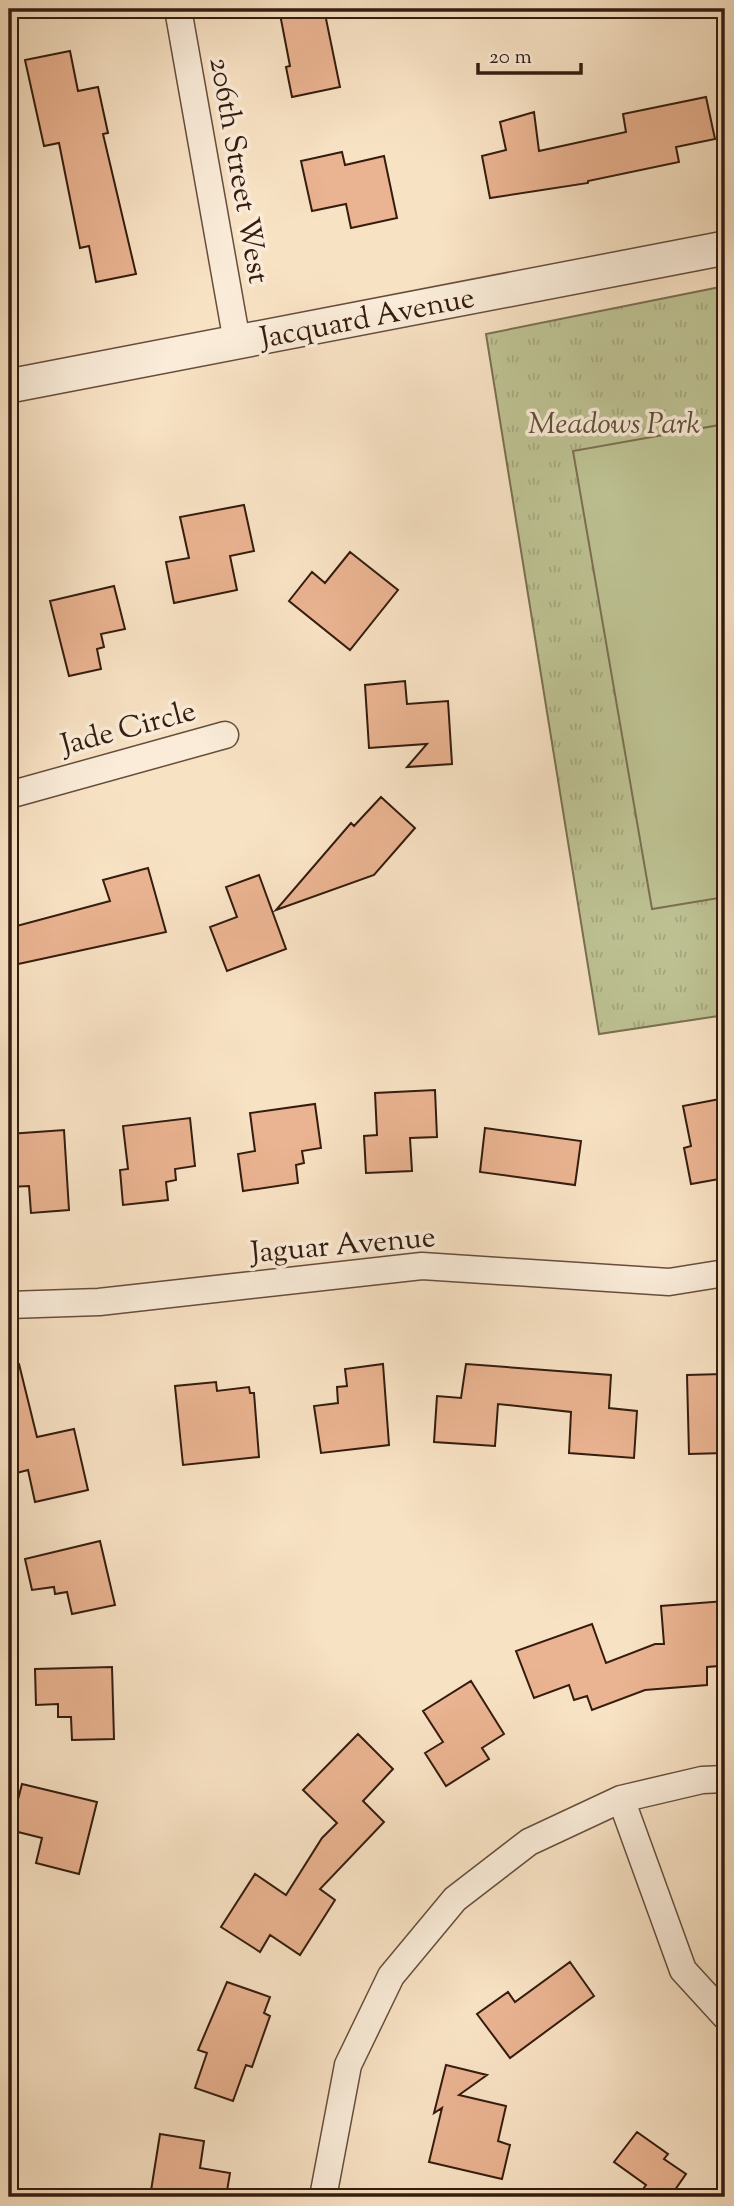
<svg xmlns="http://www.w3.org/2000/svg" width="734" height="2206" font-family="'Sorts Mill Goudy',serif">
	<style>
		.grass { fill: url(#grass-tufts); stroke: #7a7051; stroke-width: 2 }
		.garden { fill: #bec394; stroke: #7a7051; stroke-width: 2 }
		.building { fill: #eab391; stroke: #351c0e; stroke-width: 2 }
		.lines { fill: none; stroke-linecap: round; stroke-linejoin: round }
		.minor-casing { stroke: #664e3c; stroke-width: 29 }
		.tertiary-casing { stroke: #664e3c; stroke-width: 36 }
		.minor { stroke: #faecd9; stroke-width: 26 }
		.tertiary { stroke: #faecd9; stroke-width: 33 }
		.labels { text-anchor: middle; stroke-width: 7; stroke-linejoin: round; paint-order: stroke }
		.street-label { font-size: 30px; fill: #351c0e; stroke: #faecd9 }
		.park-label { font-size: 30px; font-style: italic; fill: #5e4e36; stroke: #faecd9 }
	</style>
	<defs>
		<pattern id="grass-tufts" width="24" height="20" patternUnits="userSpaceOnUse" patternTransform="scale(1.75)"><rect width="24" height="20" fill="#bec394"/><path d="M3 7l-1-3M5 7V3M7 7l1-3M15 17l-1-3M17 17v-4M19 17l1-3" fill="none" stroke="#a4a77e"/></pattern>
	</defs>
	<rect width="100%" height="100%" fill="#f8e2c4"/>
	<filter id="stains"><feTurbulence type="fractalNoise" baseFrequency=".00286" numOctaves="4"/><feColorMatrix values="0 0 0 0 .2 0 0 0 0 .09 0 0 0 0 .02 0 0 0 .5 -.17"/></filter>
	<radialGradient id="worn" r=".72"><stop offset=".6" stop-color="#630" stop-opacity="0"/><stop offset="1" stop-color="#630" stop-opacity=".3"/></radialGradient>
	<path class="grass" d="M725 286V1015L599 1034 486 334Z"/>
	<path class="garden" d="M725 424V897L652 909 573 451Z"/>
	<path class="building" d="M279 9H324L340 87 292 97 286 67 290 66Z
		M70 51 78 91 98 87 108 133 103 134 136 274 96 282 89 246 80 248 59 143 44 146 25 60Z
		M706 97 715 139 676 147 679 162 588 181V183L490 198 482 156 506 150 500 122 534 112 539 151 626 132 623 114Z
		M342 152 345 165 384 156 397 218 351 228 346 204 312 211 301 161Z
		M244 505 254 551 230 556 237 590 174 603 166 562 189 558 180 517Z
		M350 552 398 590 350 650 289 601 312 572 325 583Z
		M114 586 125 629 101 634 104 647 97 649 101 669 69 676 50 601Z
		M405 681 407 704 448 701 452 764 407 767 427 744 369 748 365 685Z
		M381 797 415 828 374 875 276 910 351 823 354 826Z
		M148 868 166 932 9 966V928L110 901 103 880Z
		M259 875 286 949 227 971 210 927 237 917 226 887Z
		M435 1090 437 1137 410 1138 412 1171 366 1173 364 1136 377 1135 375 1093Z
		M725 1098V1178L691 1184 684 1148 691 1146 683 1106Z
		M315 1104 321 1148 302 1151 304 1163 296 1165 298 1183 243 1191 238 1154 255 1151 250 1113Z
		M190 1118 195 1166 175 1169 176 1180 166 1182 168 1200 123 1205 120 1170 128 1169 123 1126Z
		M485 1128 581 1141 575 1185 480 1172Z
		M64 1130 69 1210 31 1213 29 1186 9 1187V1134Z
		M19 1364 37 1437 74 1429 88 1490 35 1502 28 1470 9 1475V1365Z
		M383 1364 389 1445 321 1453 314 1406 338 1403 337 1387 347 1386 345 1369Z
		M466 1364 611 1375 609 1408 637 1411 634 1458 569 1453 571 1412 498 1404 495 1446 434 1442 437 1396 461 1398Z
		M723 1374 725 1453 689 1454 687 1375Z
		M216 1382 217 1391 249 1387 250 1393H254L259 1457 183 1465 175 1386Z
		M100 1541 115 1605 72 1614 67 1592 55 1594 54 1587 32 1590 25 1559Z
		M725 1601V1646L717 1647 719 1666 707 1667V1685L645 1690 592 1710 587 1696 574 1700 569 1685 534 1698 516 1651 592 1624 606 1663 655 1644H664L661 1606Z
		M112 1667 114 1739 72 1740 71 1717H58V1704L36 1705 35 1669Z
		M471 1681 504 1734 482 1748 489 1759 446 1786 425 1753 443 1742 423 1711Z
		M358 1734 393 1769 363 1801 384 1822 320 1889 335 1900 300 1955 270 1935 260 1952 221 1927 255 1874 286 1895 322 1838 337 1823 303 1790Z
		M22 1784 97 1802 79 1874 36 1863 42 1838 10 1830Z
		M570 1962 594 1996 510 2058 477 2014 508 1992 515 2002Z
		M227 1982 270 1997 264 2013 270 2016 252 2067 246 2065 233 2101 195 2088 207 2053 198 2050Z
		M446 2065 487 2075 459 2095 506 2106 498 2141 510 2145 502 2179 429 2162 442 2108 434 2113Z
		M637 2132 668 2154 664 2159 686 2174 670 2197H637L646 2185 614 2162Z
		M160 2134 204 2141 200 2168 230 2173 226 2197H150Z"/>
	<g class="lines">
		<defs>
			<path id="minor" d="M178 9 237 342
				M9 795 225 735
				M9 1305 99 1302 422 1266 669 1282 725 1273
				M621 1799 683 1970 725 2016
				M323 2197 348 2065 391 1976 455 1899 529 1842 621 1799 702 1780 725 1779"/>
			<path id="tertiary" d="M9 386 725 248"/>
		</defs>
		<use href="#minor" class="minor-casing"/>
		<use href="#tertiary" class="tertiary-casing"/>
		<use href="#minor" class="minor"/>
		<use href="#tertiary" class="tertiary"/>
	</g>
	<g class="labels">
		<g class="street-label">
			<text transform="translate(240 170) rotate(80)" y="10">206th Street West</text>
			<text transform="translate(367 317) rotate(-11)" y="10">Jacquard Avenue</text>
			<text transform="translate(128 727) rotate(-15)" y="10">Jade Circle</text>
			<text transform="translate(343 1244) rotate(-5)" y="10">Jaguar Avenue</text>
		</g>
		<g class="park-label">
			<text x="614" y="433">Meadows Park</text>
		</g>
	</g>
	<rect width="734" height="2206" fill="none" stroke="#f8e2c4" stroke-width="35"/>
	<rect x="10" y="10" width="713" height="2185" fill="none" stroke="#351c0e" stroke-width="3.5"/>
	<rect x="18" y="18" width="699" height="2171" fill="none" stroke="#351c0e" stroke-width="2"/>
	<path d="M478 63v10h103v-10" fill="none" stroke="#351c0e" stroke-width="3.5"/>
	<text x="489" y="63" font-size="21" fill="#351c0e" stroke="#faecd9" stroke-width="5" paint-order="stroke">20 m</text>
	<rect width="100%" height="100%" filter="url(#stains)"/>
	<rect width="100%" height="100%" fill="url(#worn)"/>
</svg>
